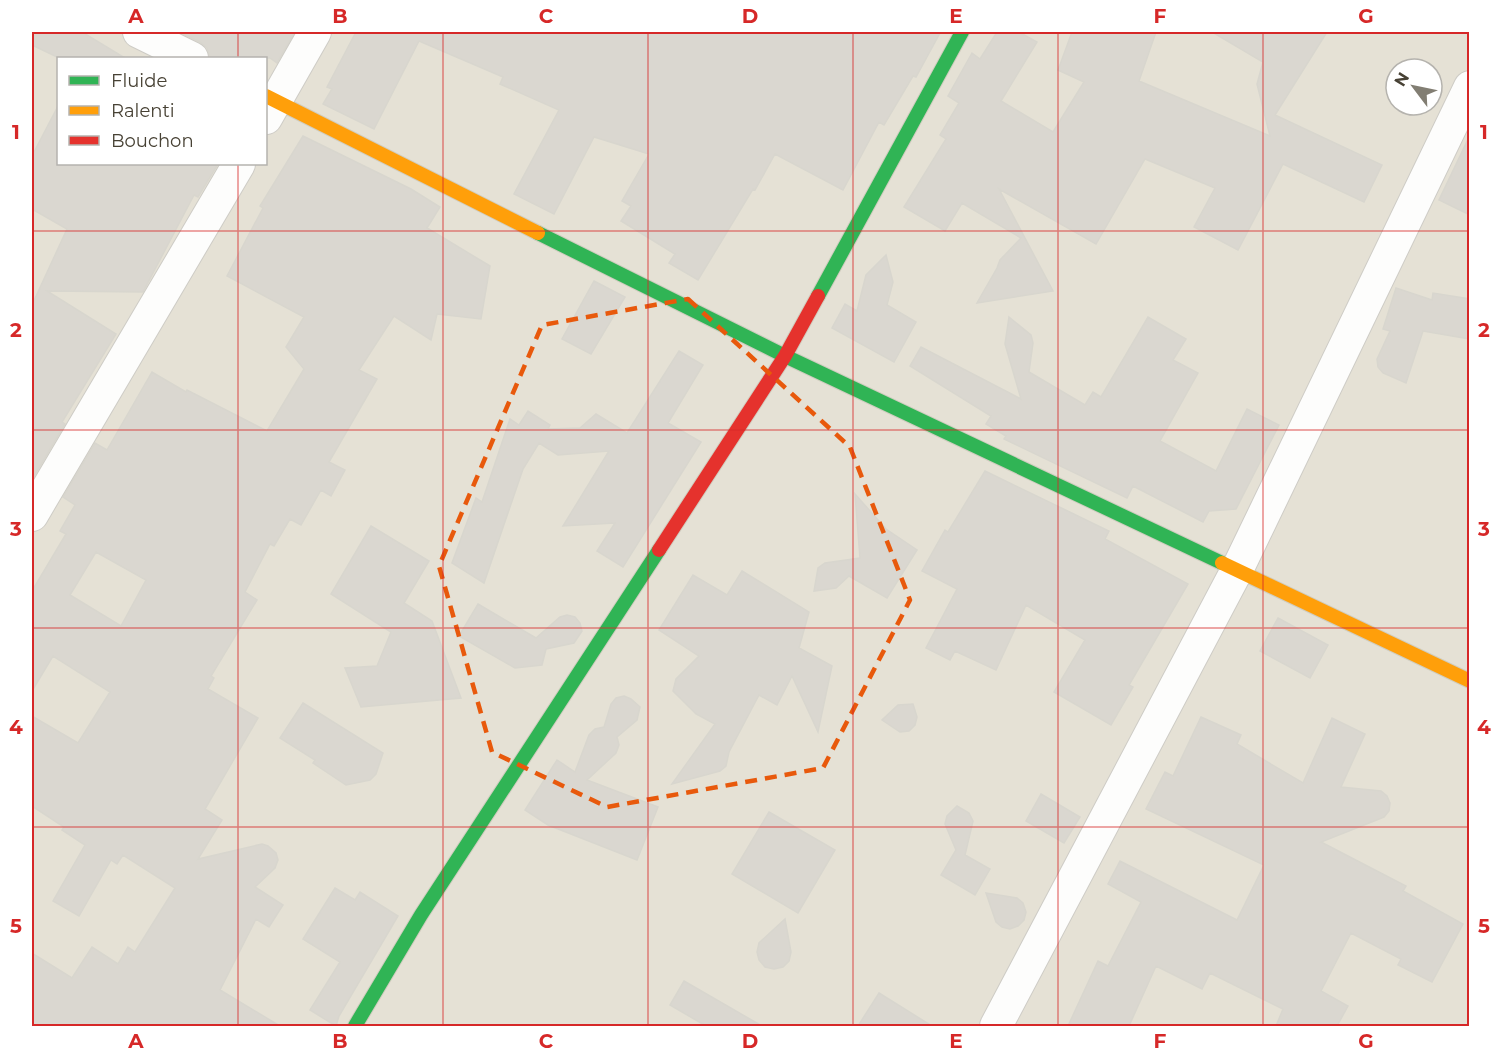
<svg xmlns="http://www.w3.org/2000/svg" width="1501" height="1058" font-family="Montserrat,sans-serif">
	<style>
		.residential { fill: #e5e1d5; fill-rule: evenodd }
		.building { fill: #dad7d0; stroke: #d8d6ce; stroke-width: 1.5; fill-rule: evenodd }
		.lines { fill: none; stroke-linecap: round; stroke-linejoin: round }
		.street-casing { stroke: #ceccc6; stroke-width: 34 }
		.fast-casing { stroke: #d0cdbf; stroke-width: 16 }
		.slow-casing { stroke: #d0cdbf; stroke-width: 16 }
		.jam-casing { stroke: #d0cdbf; stroke-width: 16 }
		.street { stroke: #fdfdfc; stroke-width: 32 }
		.fast { stroke: #30b455; stroke-width: 14 }
		.slow { stroke: #ff9f0a; stroke-width: 14 }
		.jam { stroke: #e5322d; stroke-width: 14 }
		.marked { fill: none; stroke: #e8590c; stroke-width: 4.5; stroke-dasharray: 12 8; stroke-linejoin: round }
		.grid { fill: none; stroke: #d62828; stroke-width: 1.5; stroke-opacity: 0.55 }
		.neatline { fill: none; stroke: #d62828; stroke-width: 2 }
		.grid-label { font-size: 20px; text-anchor: middle; font-weight: bold; fill: #d62828 }
	</style>
	<rect width="100%" height="100%" fill="#f0efe8"/>
	<path class="residential" d="M32 32H1469V1026H32ZM58 58H266V164H58ZM1396 69H1432V105H1396Z"/>
	<path class="building" d="M32 32H82L125 58H59L32 45Z
		M179 32H295L277 63 270 58H210L207 48 200 42Z
		M356 32H937L940 33 916 77 913 76 884 125 879 122 843 190 775 154 755 190 753 189 698 280 669 263 675 254 621 221 631 206 622 201 649 154 594 137 554 214 514 194 559 110 500 84 503 77 419 41 374 129 323 104 332 89 327 87Z
		M997 32H1019L1037 42 1001 101 1053 132 1084 82 1058 70 1072 32H1156L1139 81 1270 136 1257 84 1263 62 1212 32H1327L1275 115 1382 165 1364 202 1283 164 1238 250 1194 227 1215 188 1145 159 1096 244 999 189 1053 291 977 303 997 268 1000 260 1021 238 962 203 945 231 904 207 946 139 940 135 959 103 948 96 972 53 980 59Z
		M58 106V164H218L198 197 194 195 143 292 47 291 116 334 62 422 65 424 33 478 32 305 67 229 32 209V156Z
		M1470 135V215L1439 200Z
		M303 136 411 189 440 207 427 228 490 266 481 319 437 314 431 340 394 316 359 370 377 379 329 462 345 470 331 496 321 490 301 525 290 519 274 546 270 544 245 592 257 600 211 676 214 678 208 689 258 718 205 809 222 820 198 859 262 844 268 846 276 853 278 860 275 868 255 887 283 905 269 927 256 919 220 990 280 1026H32V953L72 978 92 947 118 964 128 947 135 952 175 888 123 855 117 864 111 860 79 916 53 901 85 845 62 830 64 827 32 806V716L78 743 110 692 53 656 32 691V591L66 534 60 531 75 505 63 497 95 443 107 450 152 372 186 392 187 390 267 431 304 369 286 347 304 317 227 276 263 208 260 206ZM96 552 146 580 121 626 70 595Z
		M886 255 893 282 887 305 916 322 894 362 832 328 845 304 857 311 866 275Z
		M594 281 625 297 591 354 562 339Z
		M1396 288 1432 300 1433 293 1470 299V339L1423 331 1406 383 1383 373 1378 367 1377 359 1390 331 1383 329Z
		M1009 317 1031 335 1033 343 1029 372 1085 405 1093 392 1101 397 1148 317 1186 339 1173 360 1198 373 1160 441 1216 471 1247 409 1279 425 1236 509 1209 511 1203 522 1133 486 1127 498 1004 439 1006 436 986 424 991 416 910 366 921 347 1021 399 1005 344Z
		M679 351 703 365 668 423 701 442 623 567 597 551 615 523 563 526 609 451 558 455 539 443 523 469 484 583 452 563 476 498 482 502 510 419 519 425 528 411 550 425 548 429 580 428 596 414 627 433Z
		M985 471 1109 531 1105 539 1188 584 1129 685 1133 687 1111 725 1054 692 1085 640 1026 605 996 670 955 651 950 660 926 648 957 589 922 571 945 530 948 532Z
		M855 494 886 529 917 550 887 598 849 576 836 588 814 591 818 568 825 563 860 558Z
		M371 526 429 561 404 603 432 621 461 698 361 707 345 668 377 666 391 632 331 594Z
		M742 571 809 612 799 648 832 666 818 732 792 676 777 705 759 695 729 752 726 766 720 771 672 784 715 724 696 714 673 691 676 679 699 656 659 630 693 575 727 595Z
		M478 604 536 638 560 617 567 615 575 617 580 623 582 631 574 643 546 649 542 665 515 668 459 636Z
		M1278 618 1328 645 1310 678 1260 651Z
		M624 696 631 699 640 707 637 720 617 737 619 745 616 753 587 780 658 807 637 860 548 825 525 810 557 760 575 772 589 735 595 729 604 727 611 704 616 698Z
		M303 703 383 753 376 774 370 780 346 785 313 763 315 760 280 738Z
		M913 704 917 717 915 725 909 731 900 732 882 720 898 705Z
		M1201 717 1241 735 1237 744 1303 783 1332 718 1365 734 1341 787 1381 791 1387 796 1390 803 1389 811 1384 817 1321 842 1406 886 1403 891 1463 924 1432 982 1398 965 1401 959 1351 933 1321 991 1348 1006 1337 1026H1276L1283 1009 1210 973 1202 989 1156 966 1129 1026H1068L1098 961 1108 966 1141 902 1108 884 1120 861 1237 920 1264 865 1146 809 1165 772 1173 776Z
		M1041 794 1080 817 1064 843 1026 821Z
		M957 806 969 813 973 821 965 855 990 869 975 895 941 875 956 850 945 824 947 816Z
		M769 812 835 850 798 913 732 874Z
		M335 888 355 900 360 892 398 916 339 1016 336 1026 310 1010 340 962 303 939Z
		M986 893 1017 898 1023 903 1026 912 1024 920 1018 926 1010 929 1002 927 996 922Z
		M785 919 791 952 789 961 783 967 774 969 765 967 759 960 757 952 759 943Z
		M684 981 762 1026H706L670 1005Z
		M879 993 932 1026H858Z"/>
	<g class="lines">
		<defs>
			<path id="street" d="M139 32 192 58
				M266 118 315 32
				M32 515 239 164
				M996 1026 1237 570 1470 87"/>
			<path id="fast" d="M538 233 785 356 1222 563
				M818 296 962 32
				M355 1026 421 915 659 550"/>
			<path id="slow" d="M266 96 538 233
				M1222 563 1470 681"/>
			<path id="jam" d="M659 550 785 356 818 296"/>
		</defs>
		<use href="#street" class="street-casing"/>
		<use href="#fast" class="fast-casing"/>
		<use href="#slow" class="slow-casing"/>
		<use href="#jam" class="jam-casing"/>
		<use href="#street" class="street"/>
		<use href="#fast" class="fast"/>
		<use href="#slow" class="slow"/>
		<use href="#jam" class="jam"/>
	</g>
	<path class="marked" d="M688 299 850 447 910 600 823 768 607 807 492 752 439 566 542 325Z"/>
	<path class="grid" d="M238 32V58M443 32V1026M648 32V1026M853 32V1026M1058 32V1026M1263 32V1026M238 164V1026M32 231H1470M32 430H1470M32 628H1470M32 827H1470"/>
	<rect width="1501" height="1058" fill="none" stroke="#ffffff" stroke-width="66"/>
	<rect x="57" y="57" width="210" height="108" fill="#ffffff" stroke="#b5b3ae" stroke-width="1.5"/>
	<rect x="69" y="76" width="30" height="9" fill="#30b455" stroke="#b5b3ae" stroke-width="1.5"/>
	<text x="111" y="87" font-size="18" fill="#474134">Fluide</text>
	<rect x="69" y="106" width="30" height="9" fill="#ff9f0a" stroke="#b5b3ae" stroke-width="1.5"/>
	<text x="111" y="117" font-size="18" fill="#474134">Ralenti</text>
	<rect x="69" y="136" width="30" height="9" fill="#e5322d" stroke="#b5b3ae" stroke-width="1.5"/>
	<text x="111" y="147" font-size="18" fill="#474134">Bouchon</text>
	<g transform="translate(1414 87) rotate(302)"><circle r="28" fill="#ffffff" stroke="#b5b3ae" stroke-width="1.5"/>
	<path d="M0-4.5L10 22L0 15L-10 22Z" fill="#827e73"/>
	<text y="-9" font-size="16" font-weight="bold" text-anchor="middle" fill="#474134">N</text>
	</g>
	<rect x="33" y="33" width="1435" height="992" class="neatline"/>
	<g class="grid-label">
		<text x="136" y="23">A</text>
		<text x="340" y="23">B</text>
		<text x="546" y="23">C</text>
		<text x="750" y="23">D</text>
		<text x="956" y="23">E</text>
		<text x="1160" y="23">F</text>
		<text x="1366" y="23">G</text>
		<text x="16" y="139">1</text>
		<text x="1484" y="139">1</text>
		<text x="16" y="337">2</text>
		<text x="1484" y="337">2</text>
		<text x="16" y="536">3</text>
		<text x="1484" y="536">3</text>
		<text x="16" y="734">4</text>
		<text x="1484" y="734">4</text>
		<text x="16" y="933">5</text>
		<text x="1484" y="933">5</text>
		<text x="136" y="1048">A</text>
		<text x="340" y="1048">B</text>
		<text x="546" y="1048">C</text>
		<text x="750" y="1048">D</text>
		<text x="956" y="1048">E</text>
		<text x="1160" y="1048">F</text>
		<text x="1366" y="1048">G</text>
	</g>
</svg>
